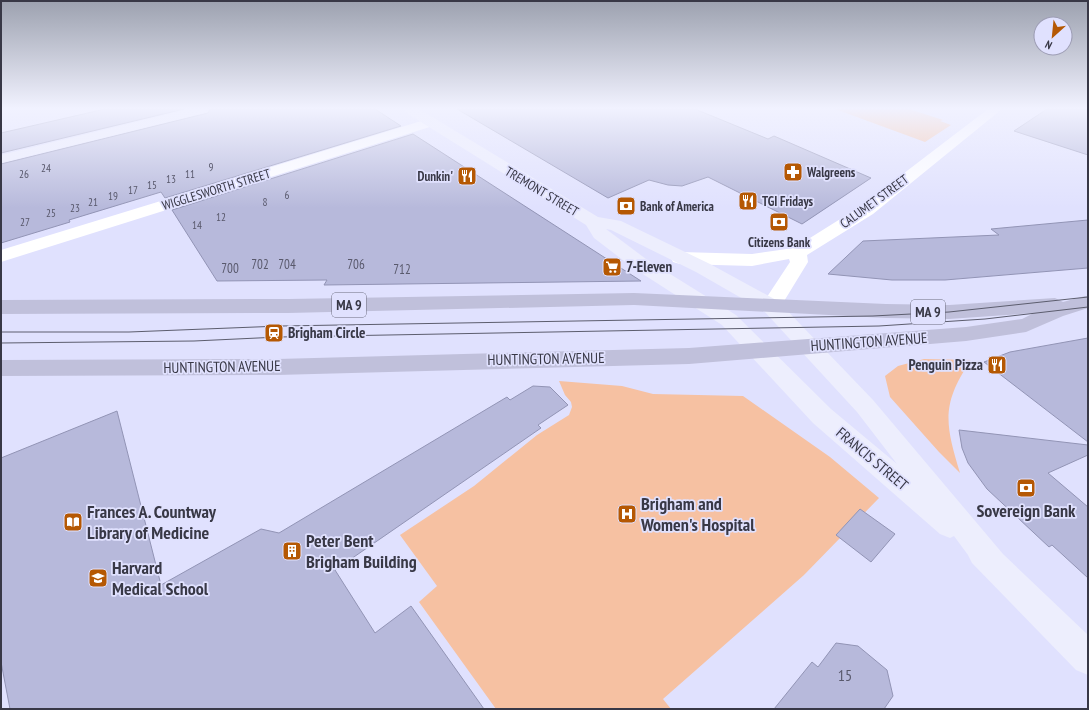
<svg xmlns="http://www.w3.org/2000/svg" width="1089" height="710" font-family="'PT Sans Narrow',sans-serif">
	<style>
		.green { fill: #f6c1a2 }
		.building { fill: #b7b9db; stroke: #9294b5 }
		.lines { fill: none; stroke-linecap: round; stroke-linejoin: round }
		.street { fill: #fff; fill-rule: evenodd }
		.secondary { fill: #edeefd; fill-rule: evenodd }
		.primary { fill: #c0c0db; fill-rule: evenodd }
		.tram { stroke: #5c5d6e; stroke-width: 1 }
		.labels { text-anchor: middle; stroke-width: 3.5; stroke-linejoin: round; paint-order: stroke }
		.far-number-label { font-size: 11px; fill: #58586b }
		.far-poi-label { font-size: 13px; font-weight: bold; fill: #383846; stroke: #e0e1fe; text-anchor: start }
		.far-street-label { font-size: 13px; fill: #383846; stroke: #e0e1fe }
		.number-label { font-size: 13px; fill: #58586b }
		.shield { fill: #e0e1fe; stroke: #6a6b7d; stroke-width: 1 }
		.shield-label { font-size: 14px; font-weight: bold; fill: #383846 }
		.poi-label { font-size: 15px; font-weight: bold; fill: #383846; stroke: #e0e1fe; text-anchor: start }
		.street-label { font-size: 15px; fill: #383846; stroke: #e0e1fe }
		.near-number-label { font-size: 16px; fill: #58586b }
		.near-poi-label { font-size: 18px; font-weight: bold; fill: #383846; stroke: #e0e1fe; text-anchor: start }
	</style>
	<rect width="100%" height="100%" fill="#e0e1fe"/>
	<path class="green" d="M835 109H909L943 120 940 121 951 125 925 142Z
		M924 359 971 360C941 404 945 424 960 473L939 452 890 397 885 376 898 366Z
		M559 381 622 386 653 394 743 396 830 457 879 498 804 575 663 699 671 709H496L419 602 437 586 400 535 474 486 537 435 569 415 572 407 571 402 565 395Z"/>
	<path class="building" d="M105 109H184L1 153V133Z
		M210 109H375L401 126 165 198 161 192 69 220 70 222 1 243V164L208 113Z
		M457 109H695L768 139 774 136 871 178 802 224 708 177 682 186 668 185 649 180 608 198Z
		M1047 109H1088V155L1014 131Z
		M413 134 641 281 324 285 327 280 217 281 172 210Z
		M1088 220V268L945 280H892L828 274 863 241 999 235 991 229Z
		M1088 338V442L984 362 1010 352Z
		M533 386 550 387 568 405 538 425 541 428 335 570 375 633 411 606 484 709H10L1 662V458L117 411 161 585 261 529 279 533 507 397 510 400Z
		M959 430 1088 445V455L1048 473 1088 507V578L1052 545 1049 547 987 489 968 463 962 448Z
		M860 509 895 534 871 562 836 535Z
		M836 643 858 646 887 670 893 696 884 709H774L812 662 818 667Z"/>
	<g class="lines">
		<path class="street" d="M988 109H1002L873 214 807 255 808 262 778 311 771 313 764 311 761 306 790 262 789 259 752 266 680 264 673 262 671 258 673 254 680 252 752 254 794 248 861 206Z
			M431 118 436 119 438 122 436 125 1 262V250Z"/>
		<path class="secondary" d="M189 109H209L208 112 1 163V155Z
			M404 109H419L598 217 621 221 710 264 778 301 873 400 1003 554 1088 635V675L1076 670 972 563 968 555 954 536 950 538 940 534 813 423 722 325 632 267 594 238 586 225 405 112ZM606 229 611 230 696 272 764 311 857 412 897 464 831 409 736 315 646 259Z"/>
		<path class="primary" d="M634 293 886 304 949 305 1055 298 1063 302 1085 296H1088V308L1063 316 1026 332 966 341 689 364 277 375 1 376V360L277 359 689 348 966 327 1022 319 1034 313 949 319 886 318 634 305 288 313 1 314V300L288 299Z"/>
		<path class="tram" d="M1 332H129L281 326 873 316 949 312 1088 297
			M1 343 194 341 279 337 879 326 985 319 1088 307"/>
	</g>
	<linearGradient id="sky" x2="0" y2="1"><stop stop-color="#9ca1af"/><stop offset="0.52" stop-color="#f1f2ff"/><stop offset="1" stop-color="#f1f2ff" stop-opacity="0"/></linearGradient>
	<rect width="1089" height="208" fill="url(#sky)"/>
	<defs>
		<symbol id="pharmacy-square" viewBox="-11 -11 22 22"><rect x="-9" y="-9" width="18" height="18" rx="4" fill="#b55803" stroke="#e0e1fe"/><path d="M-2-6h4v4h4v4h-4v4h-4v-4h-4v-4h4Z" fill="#fff"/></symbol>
		<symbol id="restaurant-square" viewBox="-11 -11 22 22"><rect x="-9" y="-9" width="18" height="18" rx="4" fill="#b55803" stroke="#e0e1fe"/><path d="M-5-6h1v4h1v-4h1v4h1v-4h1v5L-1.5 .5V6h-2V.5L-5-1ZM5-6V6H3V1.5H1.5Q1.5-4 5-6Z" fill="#fff"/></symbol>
		<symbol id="bank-square" viewBox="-11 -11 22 22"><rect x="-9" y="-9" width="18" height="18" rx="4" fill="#b55803" stroke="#e0e1fe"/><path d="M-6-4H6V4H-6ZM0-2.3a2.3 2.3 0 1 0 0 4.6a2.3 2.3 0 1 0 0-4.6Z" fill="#fff"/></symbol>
		<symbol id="supermarket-square" viewBox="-11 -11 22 22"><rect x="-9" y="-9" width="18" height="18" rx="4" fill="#b55803" stroke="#e0e1fe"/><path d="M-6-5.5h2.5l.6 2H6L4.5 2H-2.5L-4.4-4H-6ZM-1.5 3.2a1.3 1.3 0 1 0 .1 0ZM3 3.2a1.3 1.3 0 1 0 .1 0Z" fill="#fff"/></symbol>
		<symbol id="station-square" viewBox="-11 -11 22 22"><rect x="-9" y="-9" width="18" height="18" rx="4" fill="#b55803" stroke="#e0e1fe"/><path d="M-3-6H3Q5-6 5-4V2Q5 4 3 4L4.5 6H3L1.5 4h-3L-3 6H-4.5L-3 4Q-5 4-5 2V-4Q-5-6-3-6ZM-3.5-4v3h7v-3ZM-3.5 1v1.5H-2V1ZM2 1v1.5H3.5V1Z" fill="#fff"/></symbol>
		<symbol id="hospital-square" viewBox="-11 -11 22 22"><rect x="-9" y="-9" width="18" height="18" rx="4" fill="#b55803" stroke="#e0e1fe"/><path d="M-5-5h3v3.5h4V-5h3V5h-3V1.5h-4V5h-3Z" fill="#fff"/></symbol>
		<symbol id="library-square" viewBox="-11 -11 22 22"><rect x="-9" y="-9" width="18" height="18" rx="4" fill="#b55803" stroke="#e0e1fe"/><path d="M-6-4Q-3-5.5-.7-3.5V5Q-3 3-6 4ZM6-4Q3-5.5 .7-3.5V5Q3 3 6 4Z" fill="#fff"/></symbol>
		<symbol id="building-square" viewBox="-11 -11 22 22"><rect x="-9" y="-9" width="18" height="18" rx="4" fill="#b55803" stroke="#e0e1fe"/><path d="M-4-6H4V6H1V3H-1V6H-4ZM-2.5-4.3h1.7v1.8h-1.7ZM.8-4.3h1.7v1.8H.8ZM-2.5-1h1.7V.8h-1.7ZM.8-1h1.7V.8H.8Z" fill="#fff"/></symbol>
		<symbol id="university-square" viewBox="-11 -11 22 22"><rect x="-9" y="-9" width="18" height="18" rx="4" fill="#b55803" stroke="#e0e1fe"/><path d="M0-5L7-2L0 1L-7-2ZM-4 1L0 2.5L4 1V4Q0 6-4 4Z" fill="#fff"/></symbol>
	</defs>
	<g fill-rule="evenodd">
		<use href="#pharmacy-square" x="782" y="161" width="22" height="22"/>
		<use href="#restaurant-square" x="456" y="165" width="22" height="22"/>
		<use href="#restaurant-square" x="737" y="190" width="22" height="22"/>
		<use href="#bank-square" x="615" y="195" width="22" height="22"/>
		<use href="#bank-square" x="768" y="211" width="22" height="22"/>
		<use href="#supermarket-square" x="601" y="256" width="22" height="22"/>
		<use href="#station-square" x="263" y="322" width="22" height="22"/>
		<use href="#restaurant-square" x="986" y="354" width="22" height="22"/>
		<use href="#bank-square" x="1015" y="477" width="22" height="22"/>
		<use href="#hospital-square" x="616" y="503" width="22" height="22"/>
		<use href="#library-square" x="62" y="511" width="22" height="22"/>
		<use href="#building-square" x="281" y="540" width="22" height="22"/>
		<use href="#university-square" x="87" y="567" width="22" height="22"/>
	</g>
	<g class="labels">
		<g class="far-number-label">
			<text x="211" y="171">9</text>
			<text x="46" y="172">24</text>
			<text x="24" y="178">26</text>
			<text x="190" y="178">11</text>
			<text x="171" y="183">13</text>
			<text x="152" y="189">15</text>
			<text x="133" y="194">17</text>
			<text x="287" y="199">6</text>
			<text x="113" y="200">19</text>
			<text x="93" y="206">21</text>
			<text x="265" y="206">8</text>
			<text x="75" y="212">23</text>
			<text x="51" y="217">25</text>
			<text x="221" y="221">12</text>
			<text x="25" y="226">27</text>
			<text x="197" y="229">14</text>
		</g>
		<g class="far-poi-label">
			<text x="807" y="177">Walgreens</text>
			<text x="453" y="181" text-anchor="end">Dunkin'</text>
			<text x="762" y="206">TGI Fridays</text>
			<text x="640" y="211">Bank of America</text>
			<text x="779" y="247" text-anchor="middle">Citizens Bank</text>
		</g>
		<g class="far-street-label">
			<text transform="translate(216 189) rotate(-17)" y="5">WIGGLESWORTH STREET</text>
			<text transform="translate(542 191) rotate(31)" y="5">TREMONT STREET</text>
			<text transform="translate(874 201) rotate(-36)" y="5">CALUMET STREET</text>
		</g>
		<g class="number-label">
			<text x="260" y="269">702</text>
			<text x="287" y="269">704</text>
			<text x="356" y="269">706</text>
			<text x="230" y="273">700</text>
			<text x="402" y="274">712</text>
		</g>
		<g class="shield">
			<rect x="332" y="293" width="34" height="24" rx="3"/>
			<rect x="911" y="300" width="34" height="24" rx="3"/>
		</g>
		<g class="shield-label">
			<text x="349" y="310">MA 9</text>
			<text x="928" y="317">MA 9</text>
		</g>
		<g class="poi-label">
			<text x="626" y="272">7-Eleven</text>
			<text x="288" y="338">Brigham Circle</text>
			<text x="983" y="370" text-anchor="end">Penguin Pizza</text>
		</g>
		<g class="street-label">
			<text transform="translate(869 342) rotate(-4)" y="5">HUNTINGTON AVENUE</text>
			<text transform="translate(546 359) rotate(-1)" y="5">HUNTINGTON AVENUE</text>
			<text transform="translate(222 367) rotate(-1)" y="5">HUNTINGTON AVENUE</text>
			<text transform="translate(872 459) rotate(40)" y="5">FRANCIS STREET</text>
		</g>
		<g class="near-number-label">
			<text x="845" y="681">15</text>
		</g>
		<g class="near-poi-label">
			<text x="641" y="510">Brigham and<tspan x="641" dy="21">Women's Hospital</tspan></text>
			<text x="1026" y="517" text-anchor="middle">Sovereign Bank</text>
			<text x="87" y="518">Frances A. Countway<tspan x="87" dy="21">Library of Medicine</tspan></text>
			<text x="306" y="547">Peter Bent<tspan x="306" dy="21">Brigham Building</tspan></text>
			<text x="112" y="574">Harvard<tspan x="112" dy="21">Medical School</tspan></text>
		</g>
	</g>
	<rect width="1089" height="710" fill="none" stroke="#383846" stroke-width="4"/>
	<g transform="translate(1053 36) rotate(207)"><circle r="19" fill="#e0e1fe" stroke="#9d9db4"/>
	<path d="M0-3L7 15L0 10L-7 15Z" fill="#b55803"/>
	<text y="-6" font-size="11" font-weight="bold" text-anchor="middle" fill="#383846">N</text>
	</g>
</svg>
